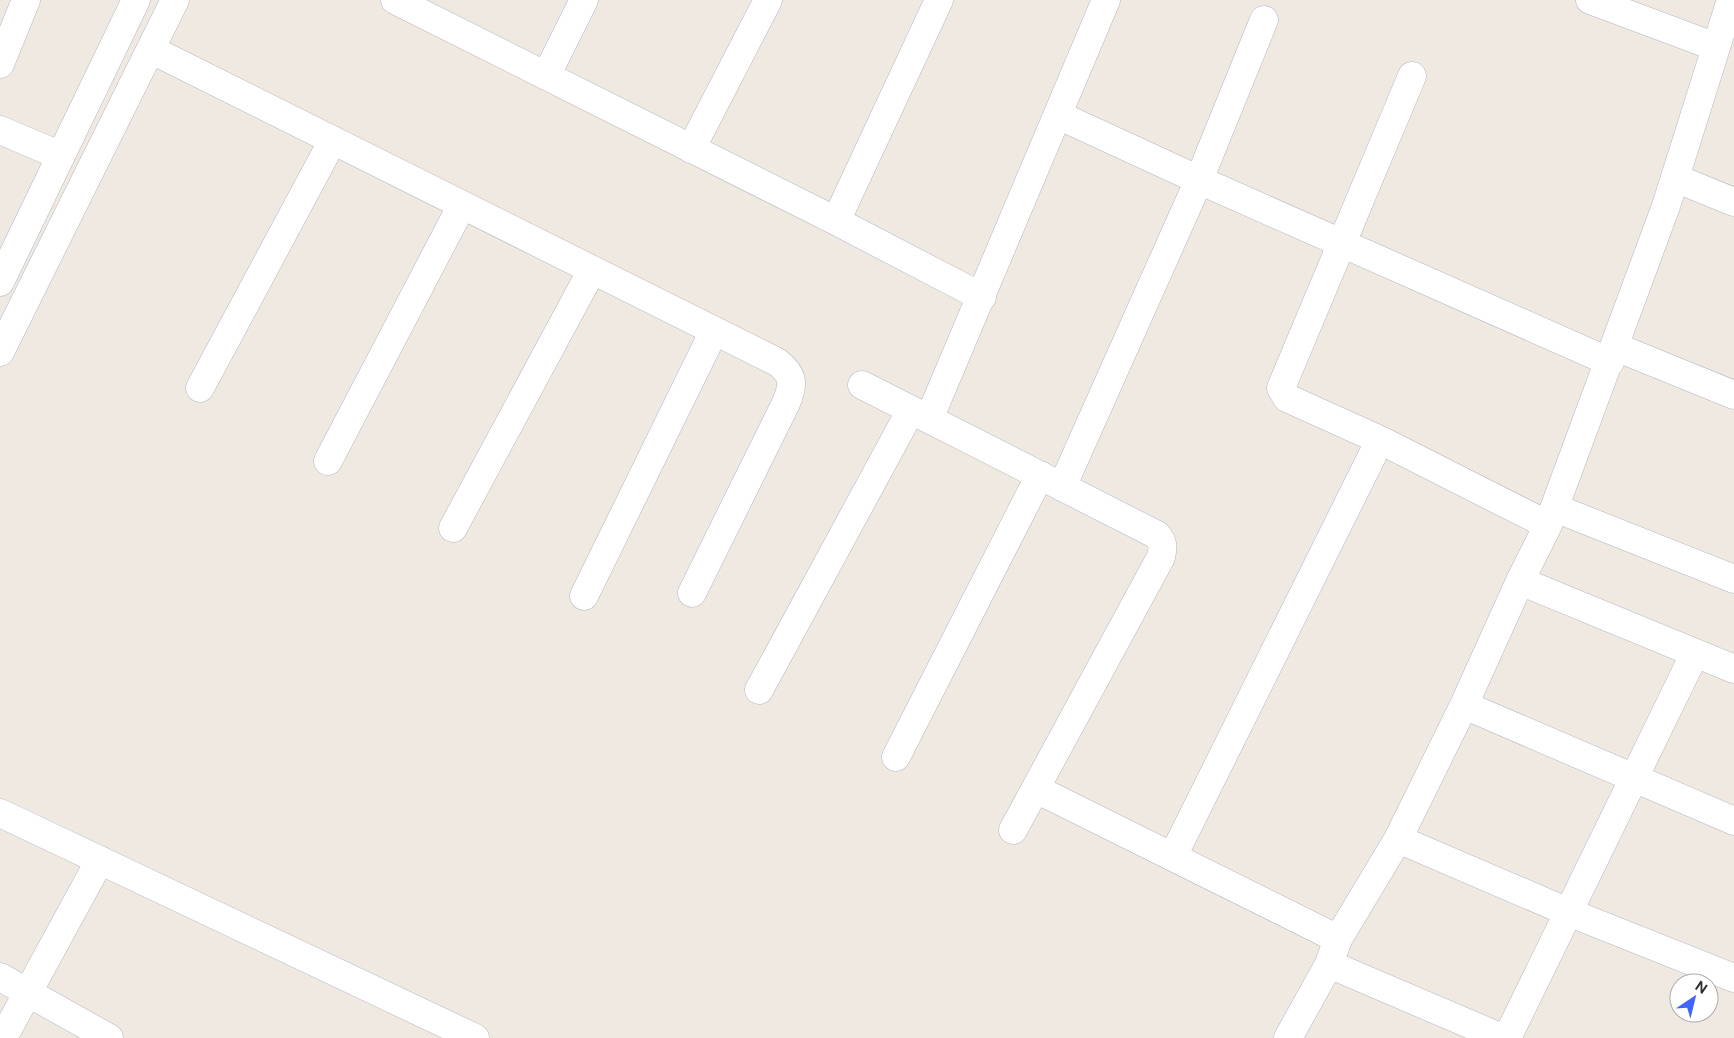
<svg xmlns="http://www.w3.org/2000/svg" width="1734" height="1038" font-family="'Public Sans',sans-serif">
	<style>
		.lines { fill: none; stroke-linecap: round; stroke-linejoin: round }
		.minor-casing { stroke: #b4b7c1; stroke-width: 29 }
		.minor { stroke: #fff; stroke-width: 28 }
	</style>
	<rect width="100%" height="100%" fill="#efe9e1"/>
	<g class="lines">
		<defs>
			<path id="minor" d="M395 0 836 221 982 297
				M1590 0 1716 47
				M152 50 777 362C794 375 794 384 786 403L692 593
				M0 64 26 0
				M546 76 584 0
				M1412 76 1281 388 1287 398 1380 440 1548 525
				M1058 115 1199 180 1610 362
				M0 130 61 156
				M691 149 768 0
				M1675 178 1734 202
				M836 221 939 0
				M0 282 136 0
				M1616 347 1734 395
				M0 352 175 0
				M862 385 1157 535C1164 543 1163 548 1161 557L1013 830
				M200 388 333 140
				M929 419 1106 0
				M328 461 462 205
				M1062 487 1199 180 1264 20
				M1555 508 1734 579
				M453 528 592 270
				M1520 581 1734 669
				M584 596 714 331
				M759 690 911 410
				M1464 705 1734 821
				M896 757 1040 475
				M1036 789 1338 939
				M0 813 475 1038
				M1398 839 1568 912 1734 978
				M1173 856 1380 440
				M1329 964 1502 1038
				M0 977 109 1038
				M3 1038 100 860
				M1288 1038 1329 964 1338 939 1398 839 1464 705 1520 581 1548 525 1666 206 1731 0
				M1507 1038 1695 653"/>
		</defs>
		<use href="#minor" class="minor-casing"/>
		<use href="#minor" class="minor"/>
	</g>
	<g transform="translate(1694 998) rotate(35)"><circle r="24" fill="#ffffff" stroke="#ababab"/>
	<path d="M0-4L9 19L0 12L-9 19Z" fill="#4264fb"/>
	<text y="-8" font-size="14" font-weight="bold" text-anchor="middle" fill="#2e2e2e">N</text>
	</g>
</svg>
